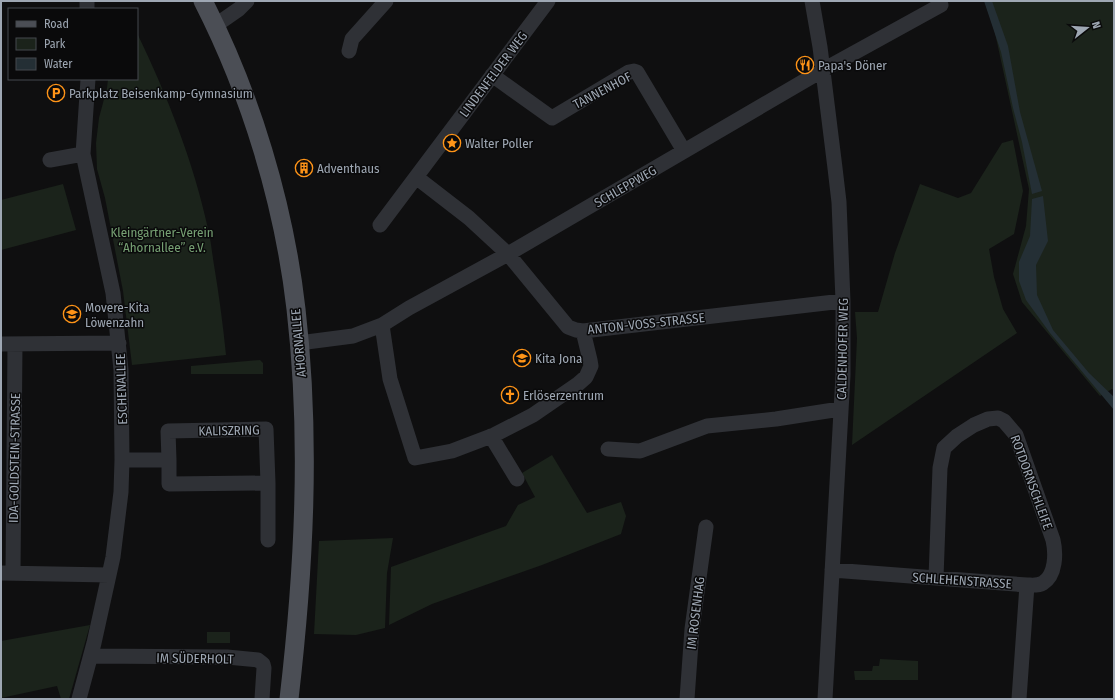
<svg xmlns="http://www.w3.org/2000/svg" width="1115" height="700" font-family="'Fira Sans Condensed',sans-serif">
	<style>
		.green { fill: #1b231b }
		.water { fill: #242f35 }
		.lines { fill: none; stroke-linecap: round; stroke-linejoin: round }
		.minor { stroke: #2f3136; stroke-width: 15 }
		.major { stroke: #4b4e55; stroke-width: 19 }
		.labels { text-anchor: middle; stroke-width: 3; stroke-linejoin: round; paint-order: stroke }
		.poi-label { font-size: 13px; fill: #9ea7b3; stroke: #0a0a0b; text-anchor: start }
		.street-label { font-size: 13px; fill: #9ea7b3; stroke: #0a0a0b }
		.park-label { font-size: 13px; fill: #76a073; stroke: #0a0a0b }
	</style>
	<rect width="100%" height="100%" fill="#0f0f10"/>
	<path class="green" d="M988 1H1114V391L1112 389 1100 396 1022 302 1013 274 1026 226 1029 189Z
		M137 33C167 95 194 163 208 229 211 241 212 253 214 265 219 295 223 325 226 355L132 365 123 291 105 198 97 169 96 143 99 118 107 88 108 79H137Z
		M1013 140 1023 191 1014 234 989 249 994 277 1003 309 1017 333 852 445 857 338 855 312H878L895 253 920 184 958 198 971 193 1002 143Z
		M63 184 76 230 1 250V200Z
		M260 360 263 363V374H191V366Z
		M552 455 587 513 621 502 626 516 621 534 542 565 432 604 389 625 391 567 506 526 518 505 535 497 522 473Z
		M393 538 387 573 385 628 356 635 314 634 319 541Z
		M90 625 69 699H61L57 686 1 698V641Z
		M207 632H230V643H207Z
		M880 659 918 661V680H855L854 671H872L873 666H879Z"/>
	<path class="water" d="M984 1H992L1008 46 1020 112 1042 191 1032 194 1022 142 1013 108 1001 52Z
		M1043 196 1048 241 1036 265 1037 295 1053 330 1089 373 1114 397V410L1050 333 1026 300 1019 281V262L1030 236 1032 199Z"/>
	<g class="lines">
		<path class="minor" d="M87 1V9
			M812 1 820 47 835 168 839 202 843 301V375L825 699
			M216 25 239 9 247 1
			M349 51 352 39 386 1
			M492 75 552 118 629 72 634 71 637 72 684 151
			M50 160 83 154
			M416 177 469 218 508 254 568 327 576 330 583 331 843 301
			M380 225 548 1
			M382 325 390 379 415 458 452 451 494 435 533 415 578 384 586 377 591 366 590 360 583 331
			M299 343 353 336 382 325 409 308 508 254 823 70 941 5
			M1 344 119 343
			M491 436 517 479
			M608 449 640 451 707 426 776 419 840 409
			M122 460H169L168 431 266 429 268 483 169 484V460
			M268 483V540
			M832 570 1027 585 1019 699
			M1 573 109 575
			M13 573 15 344
			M936 578 940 468 944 448 957 436 974 425 988 419 998 418 1004 421 1016 435 1053 540C1056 553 1056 575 1043 583 1038 586 1032 585 1027 585
			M91 656 227 657 258 660 263 664 264 668 262 699
			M79 699 94 643 113 557 121 492 122 460 121 370 113 293 83 154 88 79
			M687 699 692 629 706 527"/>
		<path class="major" d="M203 1C251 95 284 204 296 309 311 439 304 570 289 699"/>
	</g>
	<defs>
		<symbol id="restaurant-ring" viewBox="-11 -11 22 22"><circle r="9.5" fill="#0a0a0b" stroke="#ff9418" stroke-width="1.5"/><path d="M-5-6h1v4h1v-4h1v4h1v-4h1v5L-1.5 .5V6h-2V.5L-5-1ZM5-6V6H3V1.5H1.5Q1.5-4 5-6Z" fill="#ff9418"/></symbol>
		<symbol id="parking-ring" viewBox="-11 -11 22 22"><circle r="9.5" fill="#0a0a0b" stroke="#ff9418" stroke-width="1.5"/><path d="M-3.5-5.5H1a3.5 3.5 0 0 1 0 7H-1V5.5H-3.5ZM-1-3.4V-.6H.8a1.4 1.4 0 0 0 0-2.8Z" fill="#ff9418"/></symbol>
		<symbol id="sight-ring" viewBox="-11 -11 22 22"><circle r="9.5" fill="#0a0a0b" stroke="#ff9418" stroke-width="1.5"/><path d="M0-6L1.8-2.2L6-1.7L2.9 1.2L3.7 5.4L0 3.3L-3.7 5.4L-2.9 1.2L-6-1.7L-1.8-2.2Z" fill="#ff9418"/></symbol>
		<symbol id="building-ring" viewBox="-11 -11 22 22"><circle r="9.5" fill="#0a0a0b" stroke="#ff9418" stroke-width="1.5"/><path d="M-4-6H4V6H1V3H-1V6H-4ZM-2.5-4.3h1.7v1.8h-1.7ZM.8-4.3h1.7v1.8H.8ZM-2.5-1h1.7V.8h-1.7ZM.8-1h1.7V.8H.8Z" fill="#ff9418"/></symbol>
		<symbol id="school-ring" viewBox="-11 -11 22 22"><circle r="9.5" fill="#0a0a0b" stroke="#ff9418" stroke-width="1.5"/><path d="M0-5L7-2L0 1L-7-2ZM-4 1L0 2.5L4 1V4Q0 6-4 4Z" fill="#ff9418"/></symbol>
		<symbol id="church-ring" viewBox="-11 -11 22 22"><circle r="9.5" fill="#0a0a0b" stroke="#ff9418" stroke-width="1.5"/><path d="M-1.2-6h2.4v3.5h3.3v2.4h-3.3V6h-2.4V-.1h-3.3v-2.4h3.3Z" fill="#ff9418"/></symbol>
	</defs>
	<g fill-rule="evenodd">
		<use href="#restaurant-ring" x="795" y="55" width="20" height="20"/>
		<use href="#parking-ring" x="46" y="83" width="20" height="20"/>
		<use href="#sight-ring" x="442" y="133" width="20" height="20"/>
		<use href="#building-ring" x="294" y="158" width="20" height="20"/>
		<use href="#school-ring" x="62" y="304" width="20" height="20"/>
		<use href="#school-ring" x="512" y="348" width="20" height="20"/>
		<use href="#church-ring" x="500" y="385" width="20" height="20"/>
	</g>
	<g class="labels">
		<g class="poi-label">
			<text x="818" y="70">Papa's Döner</text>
			<text x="69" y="98">Parkplatz Beisenkamp-Gymnasium</text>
			<text x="465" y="148">Walter Poller</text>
			<text x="317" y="173">Adventhaus</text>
			<text x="85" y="312">Movere-Kita<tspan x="85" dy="15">Löwenzahn</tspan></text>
			<text x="535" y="363">Kita Jona</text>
			<text x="523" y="400">Erlöserzentrum</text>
		</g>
		<g class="street-label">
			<text transform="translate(493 74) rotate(-53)" y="5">LINDENFELDER WEG</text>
			<text transform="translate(602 90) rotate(-28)" y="5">TANNENHOF</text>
			<text transform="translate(625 186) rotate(-30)" y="5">SCHLEPPWEG</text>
			<text transform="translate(646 323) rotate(-6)" y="5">ANTON-VOSS-STRASSE</text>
			<text transform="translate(298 343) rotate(-95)" y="5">AHORNALLEE</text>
			<text transform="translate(842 349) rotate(-89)" y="5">CALDENHOFER WEG</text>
			<text transform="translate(121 389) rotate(-92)" y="5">ESCHENALLEE</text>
			<text transform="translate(229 430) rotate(-1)" y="5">KALISZRING</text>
			<text transform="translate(14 458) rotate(-89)" y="5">IDA-GOLDSTEIN-STRASSE</text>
			<text transform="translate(1032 482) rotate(70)" y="5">ROTDORNSCHLEIFE</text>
			<text transform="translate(962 580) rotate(4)" y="5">SCHLEHENSTRASSE</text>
			<text transform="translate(695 613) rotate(-83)" y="5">IM ROSENHAG</text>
			<text transform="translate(195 658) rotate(1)" y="5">IM SÜDERHOLT</text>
		</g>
		<g class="park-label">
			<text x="162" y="237">Kleingärtner-Verein<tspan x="162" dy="15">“Ahornallee” e.V.</tspan></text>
		</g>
	</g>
	<rect width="1115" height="700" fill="none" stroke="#9ea7b3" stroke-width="4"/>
	<rect x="8" y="8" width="130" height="72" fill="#0a0a0b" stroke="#45494e"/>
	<rect x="16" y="21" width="20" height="6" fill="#4b4e55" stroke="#45494e"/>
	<text x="44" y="28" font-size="12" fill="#9ea7b3">Road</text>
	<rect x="16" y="38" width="20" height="12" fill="#1b231b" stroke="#45494e"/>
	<text x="44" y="48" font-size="12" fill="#9ea7b3">Park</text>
	<rect x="16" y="58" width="20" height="12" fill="#242f35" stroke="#45494e"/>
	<text x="44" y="68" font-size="12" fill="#9ea7b3">Water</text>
	<g transform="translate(1087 28) rotate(73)" stroke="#0a0a0b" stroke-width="3" paint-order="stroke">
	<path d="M0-3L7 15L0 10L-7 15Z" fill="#9ea7b3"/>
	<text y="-6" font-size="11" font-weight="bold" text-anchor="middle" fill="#9ea7b3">N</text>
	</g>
</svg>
